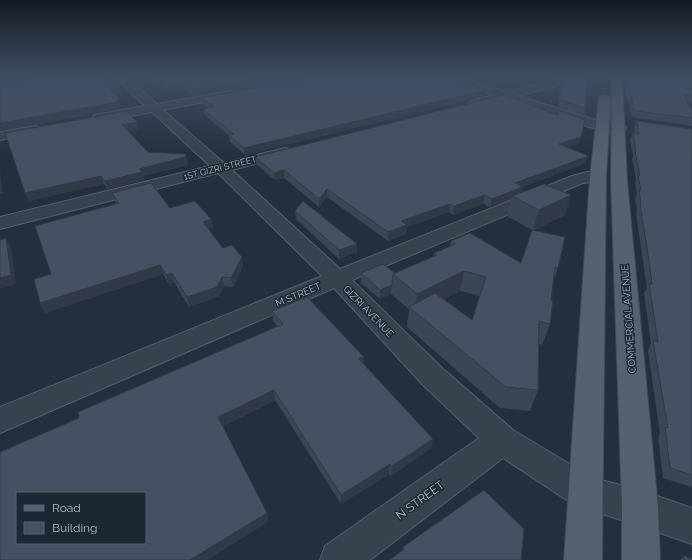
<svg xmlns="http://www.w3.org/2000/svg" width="692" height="560" font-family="Raleway,sans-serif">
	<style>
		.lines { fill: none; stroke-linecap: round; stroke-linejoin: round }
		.minor-casing { stroke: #565f6c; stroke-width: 2 }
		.major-casing { stroke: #414a57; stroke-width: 2 }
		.minor { fill: #38414e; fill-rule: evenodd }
		.major { fill: #56606e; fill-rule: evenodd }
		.wall { fill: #3b4654; fill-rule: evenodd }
		.shaded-wall { fill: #303945 }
		.building { fill: #455162; stroke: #303945; fill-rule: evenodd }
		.labels { text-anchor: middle; stroke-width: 3; stroke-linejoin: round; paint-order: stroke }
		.far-street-label { font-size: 9px; fill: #b4bcc9; stroke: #1d2633 }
		.street-label { font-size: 10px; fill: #b4bcc9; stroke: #1d2633 }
		.near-street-label { font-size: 12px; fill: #b4bcc9; stroke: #1d2633 }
	</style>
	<rect width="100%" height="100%" fill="#242f3e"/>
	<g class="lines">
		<defs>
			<path id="minor" d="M115 77H126L157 104 231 91 235 92 237 94 235 96 163 110 224 163 285 148 290 149 292 152 290 155 232 170 340 269 572 176 587 172 604 174 606 177 604 180 583 183 352 280 442 368 513 430 593 478 640 490 692 508V544L640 526 574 505 503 458 370 560H320L325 546 479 438 422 384 334 288 0 433V407L322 276 218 173 0 229V217L210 166 152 112 98 122 94 121 92 118 94 115 145 106Z
				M445 77H461L506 92 566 77H584L583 79 518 96 596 120 624 125 626 128 624 131 619 132 589 127 505 99 475 106 471 105 469 103 471 101 494 95 446 79Z
				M35 126 40 127 42 130 40 133 0 140V132Z"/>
			<path id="major" d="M612 77H622L627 181 658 508 660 560H622V508L611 181Z
				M605 95 609 96 611 98 606 177 602 560H564L590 177 599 98 601 96Z"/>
		</defs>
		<use href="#minor" class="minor-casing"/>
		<use href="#major" class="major-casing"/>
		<use href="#minor" class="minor"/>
		<use href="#major" class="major"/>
	</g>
	<path class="wall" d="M149 77H295L193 96 184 89 168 91Z
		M467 77H486L475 80Z
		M624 77H692V102H687L692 111V126L632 117 624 85Z
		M457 80 486 90 485 96 245 155 230 142 229 136 205 115 203 109 208 108 203 104 202 98Z
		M561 81 586 108 584 115 558 107 560 87Z
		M559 111 581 137 578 144 568 147 586 163 523 187 522 192 565 215 534 230 558 268 553 282 551 300 550 324 542 345 539 344 538 390 530 411 500 408 407 327 409 309 391 294 380 299 361 283V273H395L434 256V253L450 246 451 241 521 263 532 230 507 216 511 199 490 207 483 204 453 215 449 212 407 227 406 234 388 241 327 197 319 207 284 178 275 180 256 164 255 157 558 114ZM460 291 480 296 472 320 444 299Z
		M637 121 692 129V487L663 478 658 437 660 434 648 351 651 344 644 293 647 289 636 213 637 210 635 198 637 194 635 183 636 180 632 159 633 156 630 140 633 133H635L634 128Z
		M137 122 138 129 128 131 148 152 186 154 188 165 143 176 144 180 108 189 104 184 28 201Z
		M112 193 170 208 211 219 213 227 208 229 223 248 243 266 233 287 224 286 219 296 189 307 174 282 169 284 163 274 45 313 40 303 51 274 117 204 115 201Z
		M295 211 357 252 339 259 296 219Z
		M272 311 364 365 433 439 431 448 391 476 389 474 341 504 275 400 223 426 267 513 268 522 79 418 278 327 273 321Z
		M684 556 692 560H680Z"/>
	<path class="shaded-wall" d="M0 77H29L0 81Z
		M263 77H295L193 96 192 90Z
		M475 77H486L475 80Z
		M105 83H108L110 89 106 90Z
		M183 83 184 89 168 91 167 85Z
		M486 90 485 96 245 155 244 148Z
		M119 99 121 106H120V109L0 131V123Z
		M137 122 138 129 124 132 122 125Z
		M581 137 578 144 557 151 559 144Z
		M186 154 188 165 143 176 144 180 108 189 105 181Z
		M589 156 586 163 523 187 521 195 512 196 511 199 490 207 492 199 515 183Z
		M284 170V178L275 180 274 173Z
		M0 171 3 193 0 194Z
		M101 176 104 184 28 201 25 193Z
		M327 189V197L319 207V199Z
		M485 195 483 204 453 215 454 206Z
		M571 195 565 215 533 230 539 210Z
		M450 204 449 212 407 227 406 234 388 241V232L401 221Z
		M211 219 213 227 204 230 203 222Z
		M6 238 11 247 16 284 0 289V278Z
		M357 244V252L339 259V250Z
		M242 257 243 266 233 287 231 278Z
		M160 265 163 274 45 313 40 303Z
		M464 271 460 291 417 313 415 311 417 294Z
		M172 273 174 282 169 284 166 275Z
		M222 277 224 286 219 296 189 307 187 297Z
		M392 285 391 294 380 299V290Z
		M364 357V366L359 359Z
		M274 390 275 400 221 427 218 417Z
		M433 439 431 448 391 476 392 466Z
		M390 464 389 474 341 504V495Z
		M267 513 268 522 208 560H190Z"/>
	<path class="building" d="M50 77H103L108 83H105L119 99 116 100 118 102 0 123V83Z
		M156 77H263L192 90 183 83 167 85Z
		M315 77H454L457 78 455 79 486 90 244 148 229 135 234 134 203 109 214 107 202 98Z
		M575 77H585L586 108 560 100 561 81Z
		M626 77H692V95H684L692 111V118L635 111Z
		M503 95 558 115 559 111 585 120 581 137 559 144 589 156 515 183 523 187 492 199 485 195 454 206 450 204 401 221 407 225 388 232 327 189 319 199 284 170 274 173 255 157Z
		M127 111 137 122 122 125 148 152 186 154V157L139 169 142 172 105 181 101 176 25 193 5 133Z
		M637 121 692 129V475L670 468 665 427 668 428 653 341 658 342 649 284H652L649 261 640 204H641L639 189 641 190 638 175 640 176 635 151 636 152 633 133 639 134Z
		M151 183 170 208 195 201 211 219 203 222 223 248 232 245 242 257 231 278 222 277 217 287 187 297 172 273 166 275 160 265 40 303 34 279 51 274 35 226 119 203 112 193Z
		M544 184 571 195 539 210 512 196Z
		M303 201 357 244 339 250 295 211Z
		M532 230 565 237 558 268 555 267 551 300H553L550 324 539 321 538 390 506 387 409 307 435 293 472 320 486 277 464 271 417 294 393 274 437 255 434 253 456 244 451 241 470 233 521 263Z
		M6 238 11 275 0 278V240Z
		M383 264 395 273 393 274 392 285 380 290 361 273Z
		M307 297 364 357 359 359 433 439 392 466 390 464 341 495 274 390 218 417 267 513 190 560H0V452L79 418 78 412 283 324 272 311ZM17 493H145V543H17Z
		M484 490 524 529 521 560H390L404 549 403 547Z
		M684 556 692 559V560H684Z"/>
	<linearGradient id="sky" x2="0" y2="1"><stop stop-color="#141a22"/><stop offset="0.49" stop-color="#3f4d63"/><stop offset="1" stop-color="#3f4d63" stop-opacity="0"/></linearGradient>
	<rect width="692" height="156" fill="url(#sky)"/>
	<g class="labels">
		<g class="far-street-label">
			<text transform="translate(220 168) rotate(-14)" y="3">1ST GIZRI STREET</text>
		</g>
		<g class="street-label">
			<text transform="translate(298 294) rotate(-23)" y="4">M STREET</text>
			<text transform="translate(369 311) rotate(46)" y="4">GIZRI AVENUE</text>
			<text transform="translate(628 319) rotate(-94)" y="4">COMMERCIAL AVENUE</text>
		</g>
		<g class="near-street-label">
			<text transform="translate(420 500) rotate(-36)" y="4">N STREET</text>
		</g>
	</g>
	<rect x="16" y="492" width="130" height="52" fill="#1d2633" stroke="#59626f"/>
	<rect x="24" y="505" width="20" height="6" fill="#56606e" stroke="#59626f"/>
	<text x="52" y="512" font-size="12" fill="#b4bcc9">Road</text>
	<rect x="24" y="522" width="20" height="12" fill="#455162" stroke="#59626f"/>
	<text x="52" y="532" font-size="12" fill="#b4bcc9">Building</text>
</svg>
